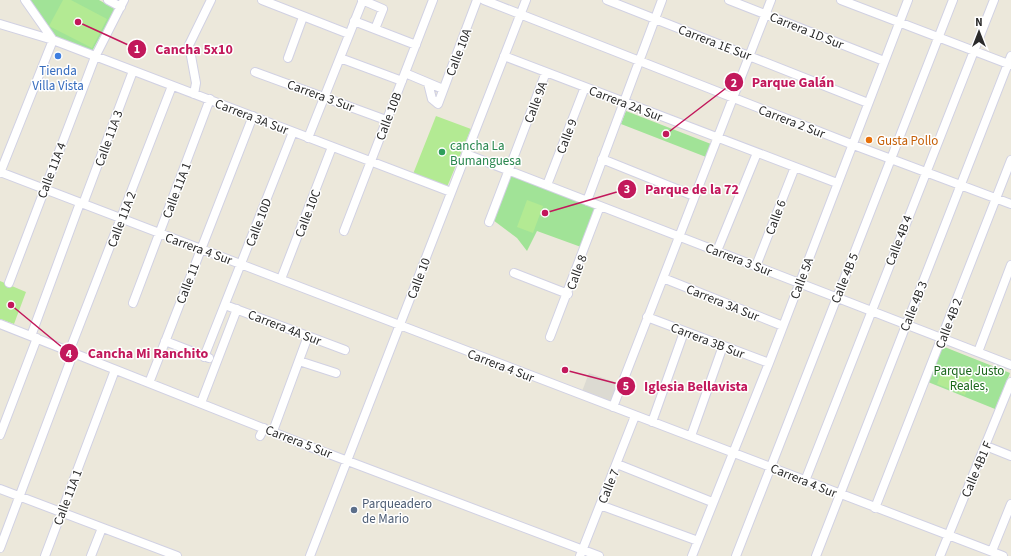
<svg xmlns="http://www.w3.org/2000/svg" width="1011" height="556" font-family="'Source Sans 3',sans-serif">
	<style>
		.green { fill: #a1e397 }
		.pitch { fill: #b3ea93 }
		.plaza { fill: #dcdad2 }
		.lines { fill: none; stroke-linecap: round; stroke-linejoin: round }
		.minor-casing { stroke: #d1d1e3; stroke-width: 10 }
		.minor { stroke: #fff; stroke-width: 8 }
		.shop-dot { fill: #3f7fe0; stroke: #fff; stroke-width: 1.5 }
		.food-dot { fill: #e8710a; stroke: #fff; stroke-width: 1.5 }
		.leisure-dot { fill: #2e9e5b; stroke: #fff; stroke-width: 1.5 }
		.service-dot { fill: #5c6f8a; stroke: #fff; stroke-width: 1.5 }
		.labels { text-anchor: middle; stroke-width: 3; stroke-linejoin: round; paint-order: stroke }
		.street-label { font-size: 13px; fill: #2a2a2a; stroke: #fff }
		.shop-label { font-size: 13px; fill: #366cbe; stroke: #fff }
		.food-label { font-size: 13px; fill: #c56008; stroke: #fff; text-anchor: start }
		.leisure-label { font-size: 13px; fill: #27864d; stroke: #fff; text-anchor: start }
		.park-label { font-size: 13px; fill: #1a671a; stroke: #fff }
		.service-label { font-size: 13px; fill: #4e5e75; stroke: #fff; text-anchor: start }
		.leader { fill: none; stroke: #c2185b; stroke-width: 1.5 }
		.callout-dot { fill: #c2185b; stroke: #fff; stroke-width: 1.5 }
		.mark-label { font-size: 12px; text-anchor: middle; font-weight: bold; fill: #fff }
		.callout-label { font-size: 14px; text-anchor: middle; font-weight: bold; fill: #c2185b; stroke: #fff; stroke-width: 3; stroke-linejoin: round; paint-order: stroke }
	</style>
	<rect width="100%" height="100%" fill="#ece8db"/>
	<path class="green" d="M30 0H99L115 9 91 53 55 38Z
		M626 111 711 144 706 157 621 124Z
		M511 174 596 206 581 247 537 231 527 251 517 238 493 220Z
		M942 346 1010 373 995 409 928 382Z"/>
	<path class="pitch" d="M63 0H71L107 19 92 48 49 26Z
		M436 116 471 129 447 187 413 174Z
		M527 200 543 206 533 233 517 227Z
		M0 281 26 292 14 324 0 319Z
		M944 366 972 376 965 395 937 384Z"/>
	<path class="plaza" d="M589 373 620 384 612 405 581 394Z"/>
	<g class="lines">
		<defs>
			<path id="minor" d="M25 0 53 40
				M108 0 121 7
				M262 0 349 34
				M362 0 383 9 375 29
				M484 0 851 144 1011 204
				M607 0 868 103
				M729 0 884 61
				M841 0 1011 65
				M354 21 416 45
				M0 24 53 40 451 192
				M504 56 837 183
				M288 58 303 17
				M340 58 402 81
				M255 72 386 120
				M405 73 443 89
				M428 83 432 99 438 104 477 0
				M194 94 196 83 189 45 211 0
				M308 138 363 0
				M466 154 1011 365
				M602 159 694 196
				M0 172 1003 556
				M0 173 53 40
				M547 185 585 87
				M587 201 662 0
				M83 204 133 71
				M489 222 546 72
				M344 231 433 0
				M717 251 757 153
				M756 266 795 167
				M514 273 568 294
				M663 278 783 326
				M281 279 332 147
				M9 283 95 57 124 0
				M133 303 210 99
				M225 305 345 350
				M647 317 769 363
				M0 324 308 446 599 556
				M31 336 80 203
				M550 337 600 206
				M165 341 209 358
				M69 352 172 86
				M978 352 1011 265
				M204 357 293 132
				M299 361 336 373
				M149 383 253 116
				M201 403 237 309
				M613 407 771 0
				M652 422 684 332
				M273 431 308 336
				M0 435 37 338
				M260 436 264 428
				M691 436 723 346
				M986 446 1011 456
				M617 464 712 502
				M805 481 994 0
				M0 489 177 556
				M600 505 698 541
				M875 508 1011 160
				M0 548 73 354
				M992 551 1011 504
				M45 556 115 370
				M91 556 102 528
				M310 556 526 0
				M580 556 635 416
				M692 556 769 363 908 0
				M736 556 953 0
				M816 556 1011 56
				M940 556 1011 382"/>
		</defs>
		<use href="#minor" class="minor-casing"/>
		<use href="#minor" class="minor"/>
	</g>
	<circle class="shop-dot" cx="58" cy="56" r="4"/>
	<circle class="food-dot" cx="869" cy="140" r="4"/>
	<circle class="leisure-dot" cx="442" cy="152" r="4"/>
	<circle class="service-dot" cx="354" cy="510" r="4"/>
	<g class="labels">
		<g class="street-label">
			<text transform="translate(807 30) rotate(22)" y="5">Carrera 1D Sur</text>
			<text transform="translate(715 42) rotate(21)" y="5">Carrera 1E Sur</text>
			<text transform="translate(458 52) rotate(-69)" y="5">Calle 10A</text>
			<text transform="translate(321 95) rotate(20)" y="5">Carrera 3 Sur</text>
			<text transform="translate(535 102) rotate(-69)" y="5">Calle 9A</text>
			<text transform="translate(626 103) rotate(21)" y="5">Carrera 2A Sur</text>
			<text transform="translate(252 116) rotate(21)" y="5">Carrera 3A Sur</text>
			<text transform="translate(388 116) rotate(-69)" y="5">Calle 10B</text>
			<text transform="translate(792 121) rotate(21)" y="5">Carrera 2 Sur</text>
			<text transform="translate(566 136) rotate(-69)" y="5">Calle 9</text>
			<text transform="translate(108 138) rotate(-70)" y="5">Calle 11A 3</text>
			<text transform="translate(51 170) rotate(-69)" y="5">Calle 11A 4</text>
			<text transform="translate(176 190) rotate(-69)" y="5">Calle 11A 1</text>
			<text transform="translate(307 213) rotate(-69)" y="5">Calle 10C</text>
			<text transform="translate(775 217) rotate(-69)" y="5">Calle 6</text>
			<text transform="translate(121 219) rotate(-69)" y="5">Calle 11A 2</text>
			<text transform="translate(258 222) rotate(-69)" y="5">Calle 10D</text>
			<text transform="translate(898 240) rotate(-69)" y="5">Calle 4B 4</text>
			<text transform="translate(199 248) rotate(20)" y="5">Carrera 4 Sur</text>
			<text transform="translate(739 259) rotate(21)" y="5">Carrera 3 Sur</text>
			<text transform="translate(576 272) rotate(-70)" y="5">Calle 8</text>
			<text transform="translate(418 278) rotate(-69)" y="5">Calle 10</text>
			<text transform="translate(801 278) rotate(-69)" y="5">Calle 5A</text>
			<text transform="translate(844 278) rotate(-68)" y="5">Calle 4B 5</text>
			<text transform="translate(187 283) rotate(-69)" y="5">Calle 11</text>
			<text transform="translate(723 302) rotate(22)" y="5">Carrera 3A Sur</text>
			<text transform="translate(913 306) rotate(-68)" y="5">Calle 4B 3</text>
			<text transform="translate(948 323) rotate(-69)" y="5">Calle 4B 2</text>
			<text transform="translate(285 327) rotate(21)" y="5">Carrera 4A Sur</text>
			<text transform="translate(708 340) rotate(21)" y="5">Carrera 3B Sur</text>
			<text transform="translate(501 365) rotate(21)" y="5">Carrera 4 Sur</text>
			<text transform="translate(299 441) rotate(21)" y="5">Carrera 5 Sur</text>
			<text transform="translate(976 469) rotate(-67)" y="5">Calle 4B1 F</text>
			<text transform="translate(804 480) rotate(22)" y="5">Carrera 4 Sur</text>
			<text transform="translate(608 486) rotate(-68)" y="5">Calle 7</text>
			<text transform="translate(67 497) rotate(-69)" y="5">Calle 11A 1</text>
		</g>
		<g class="shop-label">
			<text x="58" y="75">Tienda<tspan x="58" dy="15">Villa Vista</tspan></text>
		</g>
		<g class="food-label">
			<text x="877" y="145">Gusta Pollo</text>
		</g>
		<g class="leisure-label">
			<text x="450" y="150">cancha La<tspan x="450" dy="15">Bumanguesa</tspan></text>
		</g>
		<g class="park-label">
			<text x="969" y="375">Parque Justo<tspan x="969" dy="15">Reales,</tspan></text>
		</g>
		<g class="service-label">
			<text x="362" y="508">Parqueadero<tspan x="362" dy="15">de Mario</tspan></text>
		</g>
	</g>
	<path class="leader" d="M78 22L137 49M666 134L734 82M545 213L627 189M11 305L69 353M565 370L626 386"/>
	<g class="callout-dot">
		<circle cx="78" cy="22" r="4"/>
		<circle cx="666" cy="134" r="4"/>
		<circle cx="545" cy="213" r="4"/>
		<circle cx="11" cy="305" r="4"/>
		<circle cx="565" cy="370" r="4"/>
		<circle cx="137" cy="49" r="10"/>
		<circle cx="734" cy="82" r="10"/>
		<circle cx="627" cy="189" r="10"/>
		<circle cx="69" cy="353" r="10"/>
		<circle cx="626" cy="386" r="10"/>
	</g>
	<g class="mark-label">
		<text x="137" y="53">1</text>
		<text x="734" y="87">2</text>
		<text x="627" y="193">3</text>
		<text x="69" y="358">4</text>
		<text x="626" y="390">5</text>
	</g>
	<g class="callout-label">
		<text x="194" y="54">Cancha 5x10</text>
		<text x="793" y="87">Parque Galán</text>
		<text x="692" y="194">Parque de la 72</text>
		<text x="148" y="358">Cancha Mi Ranchito</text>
		<text x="696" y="391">Iglesia Bellavista</text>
	</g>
	<g transform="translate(979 32)" stroke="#ffffff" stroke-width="3" paint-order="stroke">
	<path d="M0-3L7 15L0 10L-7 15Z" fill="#2a2a2a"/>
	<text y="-6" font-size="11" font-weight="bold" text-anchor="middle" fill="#2a2a2a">N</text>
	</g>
</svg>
